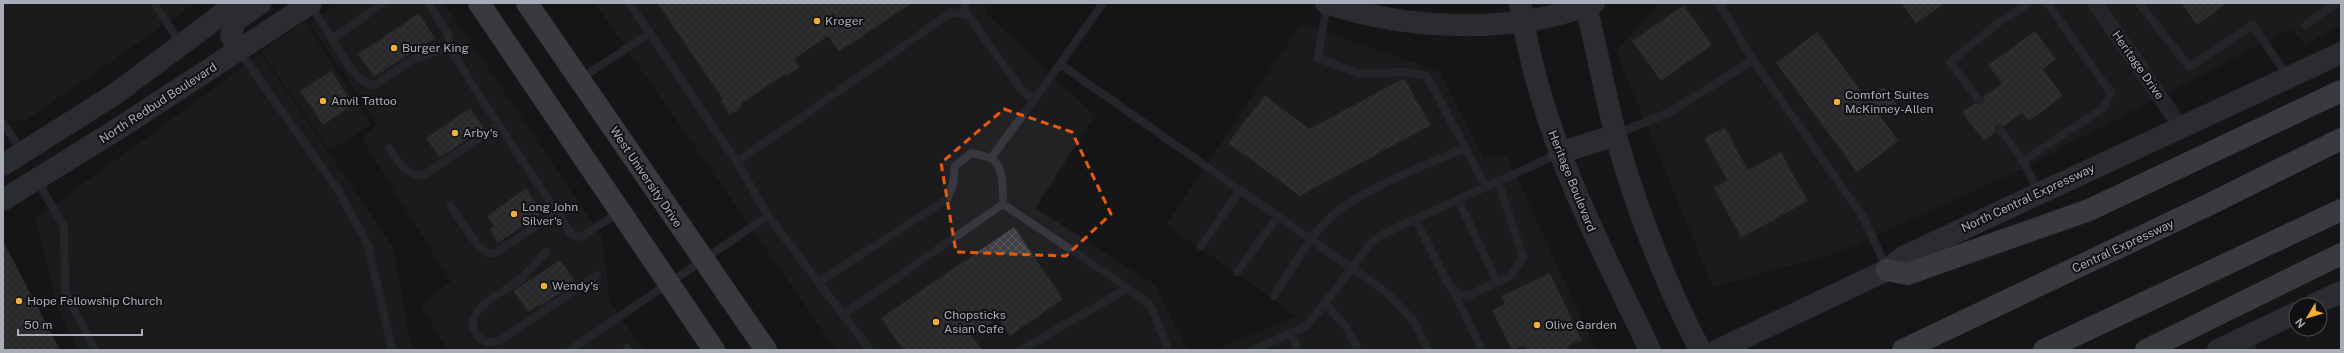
<svg xmlns="http://www.w3.org/2000/svg" width="2344" height="353" font-family="'Public Sans',sans-serif">
	<style>
		.built { fill: #222225 }
		.building { fill: url(#building-cross-hatch); stroke: #303034 }
		.lines { fill: none; stroke-linecap: round; stroke-linejoin: round }
		.lane { stroke: #37383d; stroke-width: 8 }
		.street { stroke: #37383d; stroke-width: 16 }
		.secondary { stroke: #45474d; stroke-width: 22 }
		.highway { stroke: #63666e; stroke-width: 22 }
		.marked { fill: none; stroke: #e8590c; stroke-width: 3; stroke-dasharray: 8 5; stroke-linejoin: round }
		.poi-dot { fill: #f2b134; stroke: #111113; stroke-width: 1.5 }
		.labels { text-anchor: middle; stroke-width: 4; stroke-linejoin: round; paint-order: stroke }
		.poi-label { font-size: 12px; fill: #a8adb8; stroke: #111113; text-anchor: start }
		.street-label { font-size: 12px; fill: #a8adb8; stroke: #111113 }
	</style>
	<defs>
		<pattern id="building-cross-hatch" width="8" height="8" patternUnits="userSpaceOnUse"><rect width="8" height="8" fill="#404145"/><path d="M0 0l8 8M0 8l8-8" fill="none" stroke="#595a5e"/></pattern>
	</defs>
	<rect width="100%" height="100%" fill="#161618"/>
	<path class="built" d="M3 3H196L26 120 3 121Z
		M339 3H444L601 235 610 302 644 350H448L420 305 451 282 362 139 378 124 310 24Z
		M595 3H985L986 13 1095 116 1035 208 1154 284 1188 350H836Z
		M1660 3H2341V25L2305 45 2292 28 2014 173 1836 253 1713 287 1616 51Z
		M305 21 371 125 330 151 261 51Z
		M1301 24 1439 71 1483 157 1506 154 1596 350H1213L1298 316 1166 225Z
		M261 54 393 247 412 350H78L57 307 35 219Z"/>
	<path class="building" d="M657 3H912L839 52 828 36 794 59 800 67 787 76 785 74 741 104 742 106 730 115 721 101 723 99Z
		M1901 3H1945L1916 24Z
		M2181 3H2228L2197 25Z
		M1684 5 1712 45 1661 81 1632 41Z
		M419 13 435 38 374 77 358 54Z
		M2035 31 2056 59 2043 69 2063 96 2029 121 2022 113 2004 126 1997 124 1995 127 1996 132 1984 141 1962 112 1975 103 1982 105 1983 97 2002 83 1988 65Z
		M1817 32 1867 99 1884 87 1897 104 1880 116 1899 141 1857 172 1776 63Z
		M331 71 354 104 323 125 300 91Z
		M1404 78 1431 125 1300 196 1228 143 1265 95 1309 129Z
		M470 108 484 128 440 158 426 138Z
		M1725 127 1748 170 1781 152 1808 201 1741 238 1714 188 1727 180 1704 138Z
		M526 188 542 213 498 243 489 229 494 226 487 216Z
		M1014 227 1063 299 1010 336 998 318 972 336 982 350H903L881 318Z
		M3 241 60 350H3Z
		M560 260 576 282 539 307 538 305 528 312 513 291Z
		M1550 273 1582 340 1568 346 1570 350H1526L1524 346 1512 350 1492 310 1505 304 1501 296Z"/>
	<g class="lines">
		<path class="lane" d="M154 3 180 43
			M428 3 447 32 452 51 475 89 572 235 581 237 619 212
			M629 3 737 162 952 12 968 15 1020 88 1034 100 1060 64
			M1103 3 1060 64 1386 292 1414 321 1428 350
			M1723 3 1720 5 1753 60 1863 217 1887 269
			M2139 3 2189 67 2253 25 2288 77
			M310 4 332 39 383 3
			M1327 4 1318 58 1360 74 1405 72 1427 76 1486 187
			M965 14V3
			M2306 25 2336 3
			M332 39C342 54 354 83 374 85L412 60 451 46
			M239 51 338 190 368 245 392 350
			M580 79 650 33
			M1979 100 1950 62 1998 23 2029 3
			M3 123 21 151
			M2000 129 2023 161
			M1616 134 1670 112 1753 60
			M389 148C399 162 406 178 426 174L499 125
			M991 158 1034 100
			M737 162 768 216
			M37 180 64 227 65 291 95 350
			M2039 193 2023 161 2103 108 2111 93 2047 3
			M1458 199 1497 282
			M1003 204 1128 288
			M450 205 479 247 489 254 497 252 557 212
			M1415 219 1451 289 1467 296 1510 276 1523 257 1498 181
			M1201 246 1240 190
			M546 252C537 262 528 272 518 281 505 291 465 309 474 330 476 334 479 338 484 341 491 344 498 341 504 338L597 275
			M1237 272 1278 216
			M819 282 947 199 953 185 955 166 971 153C977 155 984 155 990 158 1004 163 1003 191 1003 204L844 314
			M1453 290 1482 350
			M1274 296C1291 269 1308 238 1331 217 1363 188 1425 166 1464 148
			M1325 303 1347 328 1358 350
			M1291 333 1298 350
			M2247 337 2253 350
			M627 348 628 350
			M570 350 768 216 870 350
			M1021 350 1128 288 1151 306 1168 350
			M1253 350 1307 326 1371 243 1387 232 1558 154"/>
		<path class="street" d="M2095 3 2181 127"/>
		<path class="secondary" d="M1326 3C1408 30 1512 35 1594 3
			M1520 3C1540 133 1594 233 1650 350
			M1585 3C1597 47 1604 92 1616 136 1637 212 1664 280 1700 350
			M239 50 231 36 235 21 261 3
			M1559 153 1616 135
			M3 165 115 94 237 3
			M3 200 113 132 311 3
			M2313 305 2341 292
			M1718 350 1887 270 1903 257 2341 53
			M2218 350 2296 313"/>
		<path class="highway" d="M479 3 714 350
			M527 3 766 350
			M1887 270 1907 274 2089 210 2341 91
			M1903 350 2208 205 2341 139
			M2044 350 2341 210
			M2146 350 2341 254"/>
	</g>
	<path d="M0 0H2344V353H0ZM1004 109 1072 132 1111 214 1066 256 956 252 941 163Z" fill="#161618" fill-opacity=".55" fill-rule="evenodd"/>
	<path class="marked" d="M1004 109 1072 132 1111 214 1066 256 956 252 941 163Z"/>
	<g class="poi-dot">
		<circle cx="817" cy="21" r="4"/>
		<circle cx="394" cy="48" r="4"/>
		<circle cx="323" cy="101" r="4"/>
		<circle cx="1837" cy="102" r="4"/>
		<circle cx="455" cy="133" r="4"/>
		<circle cx="514" cy="214" r="4"/>
		<circle cx="544" cy="286" r="4"/>
		<circle cx="19" cy="301" r="4"/>
		<circle cx="936" cy="322" r="4"/>
		<circle cx="1537" cy="325" r="4"/>
	</g>
	<g class="labels">
		<g class="poi-label">
			<text x="825" y="25">Kroger</text>
			<text x="402" y="52">Burger King</text>
			<text x="1845" y="99">Comfort Suites<tspan x="1845" dy="14">McKinney-Allen</tspan></text>
			<text x="331" y="105">Anvil Tattoo</text>
			<text x="463" y="137">Arby's</text>
			<text x="522" y="211">Long John<tspan x="522" dy="14">Silver's</tspan></text>
			<text x="552" y="290">Wendy's</text>
			<text x="27" y="305">Hope Fellowship Church</text>
			<text x="944" y="319">Chopsticks<tspan x="944" dy="14">Asian Cafe</tspan></text>
			<text x="1545" y="329">Olive Garden</text>
		</g>
		<g class="street-label">
			<text transform="translate(2138 65) rotate(55)" y="4">Heritage Drive</text>
			<text transform="translate(158 103) rotate(-33)" y="4">North Redbud Boulevard</text>
			<text transform="translate(646 177) rotate(56)" y="4">West University Drive</text>
			<text transform="translate(1572 181) rotate(68)" y="4">Heritage Boulevard</text>
			<text transform="translate(2028 198) rotate(-25)" y="4">North Central Expressway</text>
			<text transform="translate(2123 246) rotate(-25)" y="4">Central Expressway</text>
		</g>
	</g>
	<rect width="2344" height="353" fill="none" stroke="#a8adb8" stroke-width="8"/>
	<g transform="translate(2308 317) rotate(232)"><circle r="19" fill="#111113" stroke="#4d4f55"/>
	<path d="M0-3L7 15L0 10L-7 15Z" fill="#f2b134"/>
	<text y="-6" font-size="11" font-weight="bold" text-anchor="middle" fill="#a8adb8">N</text>
	</g>
	<path d="M18 329v6h124v-6" fill="none" stroke="#a8adb8" stroke-width="2"/>
	<text x="24" y="329" font-size="12" fill="#a8adb8" stroke="#111113" stroke-width="3" paint-order="stroke">50 m</text>
</svg>
